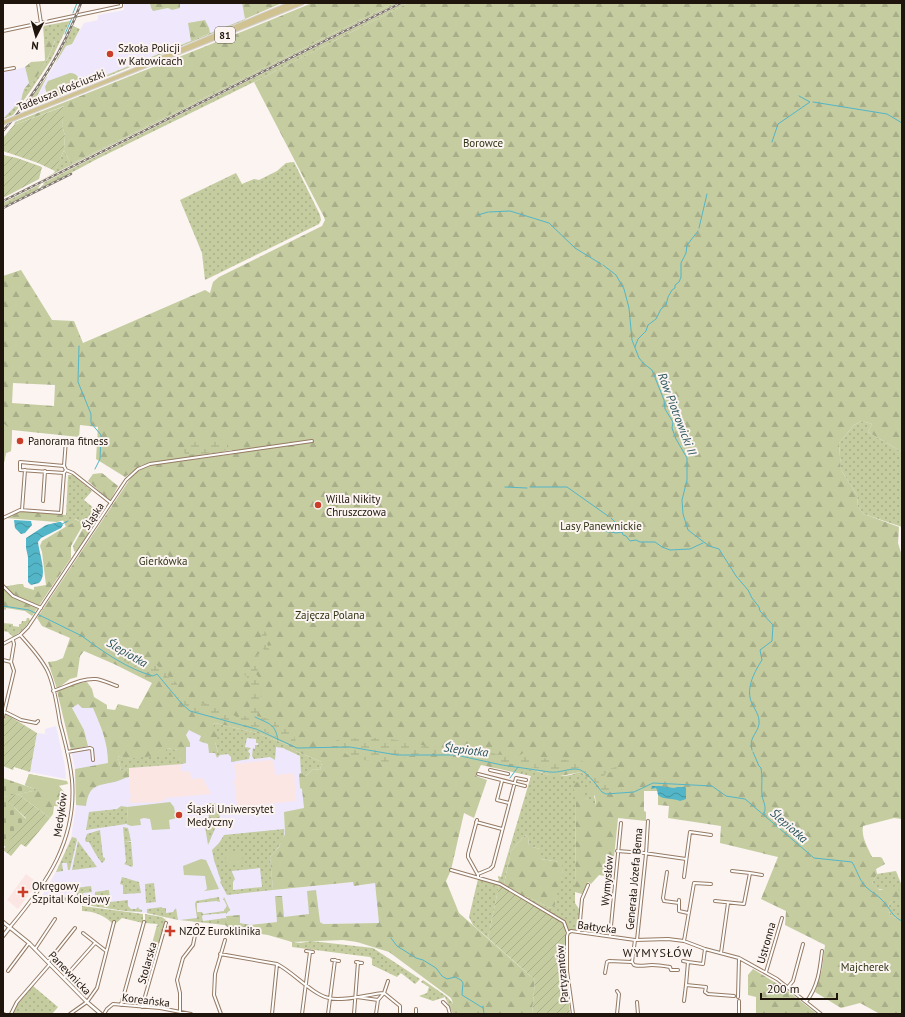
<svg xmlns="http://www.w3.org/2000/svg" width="905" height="1017" font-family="'PT Sans',sans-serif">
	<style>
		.education { fill: #efe8fd }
		.medical { fill: #fce6e4 }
		.grass { fill: url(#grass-dots); fill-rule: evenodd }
		.forest { fill: url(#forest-firs); fill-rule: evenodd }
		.wetland { fill: url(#wetland-marsh) }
		.cemetery { fill: url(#cemetery-stones) }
		.park { fill: #c4cca0 }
		.garden { fill: url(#garden-furrows) }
		.water { fill: url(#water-waves) }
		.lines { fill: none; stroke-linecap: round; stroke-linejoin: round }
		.stream { stroke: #53b6c8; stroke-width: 1 }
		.minor-casing { stroke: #957a64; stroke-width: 4 }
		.tertiary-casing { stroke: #957a64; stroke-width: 4.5 }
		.primary-casing { stroke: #d2d0ce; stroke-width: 5.5 }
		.minor { stroke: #fff; stroke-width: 2 }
		.tertiary { stroke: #fff; stroke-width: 2.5 }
		.primary { stroke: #d0c291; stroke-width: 3.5 }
		.rail-casing { stroke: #7e756e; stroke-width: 2.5 }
		.rail { stroke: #fbf4f0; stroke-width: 1; stroke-dasharray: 3; stroke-linecap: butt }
		.primary-bridge-casing { stroke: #d2d0ce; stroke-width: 5.5; stroke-linecap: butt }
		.primary-bridge { stroke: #d0c291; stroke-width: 3.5 }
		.poi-dot { fill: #ca3e29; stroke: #fbf4f0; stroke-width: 1.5 }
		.labels { text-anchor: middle; stroke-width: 4; stroke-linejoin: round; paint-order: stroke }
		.shield { fill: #fbf4f0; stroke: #615850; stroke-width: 1 }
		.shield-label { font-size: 10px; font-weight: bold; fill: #1f150c }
		.poi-label { font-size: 11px; fill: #1f150c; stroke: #fbf4f0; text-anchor: start }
		.street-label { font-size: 11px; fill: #1f150c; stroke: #fbf4f0 }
		.park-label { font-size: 11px; fill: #303415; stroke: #fbf4f0 }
		.water-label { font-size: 12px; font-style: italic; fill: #2a555d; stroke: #fbf4f0 }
		.neighbourhood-label { font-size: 12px; letter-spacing: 1px; fill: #1f150c; stroke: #fbf4f0 }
	</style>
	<defs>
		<pattern id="grass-dots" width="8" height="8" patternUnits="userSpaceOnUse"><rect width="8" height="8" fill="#c4cca0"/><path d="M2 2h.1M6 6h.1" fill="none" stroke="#a8ae89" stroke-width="1.8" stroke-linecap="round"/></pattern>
		<pattern id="forest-firs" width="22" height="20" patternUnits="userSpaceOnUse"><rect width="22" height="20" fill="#c4cca0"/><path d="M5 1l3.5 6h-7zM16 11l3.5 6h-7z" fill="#a8ae89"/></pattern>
		<pattern id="wetland-marsh" width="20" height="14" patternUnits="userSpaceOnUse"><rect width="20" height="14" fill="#c4cca0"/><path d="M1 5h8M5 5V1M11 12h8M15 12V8" fill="none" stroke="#a8ae89"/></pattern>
		<pattern id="cemetery-stones" width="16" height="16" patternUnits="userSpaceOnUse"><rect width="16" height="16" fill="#c4cca0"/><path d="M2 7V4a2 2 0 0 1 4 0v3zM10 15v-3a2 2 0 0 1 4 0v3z" fill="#a8ae89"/></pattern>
		<pattern id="garden-furrows" width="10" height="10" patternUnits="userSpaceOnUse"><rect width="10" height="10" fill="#c4cca0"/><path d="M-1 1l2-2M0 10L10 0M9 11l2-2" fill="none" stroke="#a8ae89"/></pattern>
		<pattern id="water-waves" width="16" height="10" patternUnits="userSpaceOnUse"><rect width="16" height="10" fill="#53b6c8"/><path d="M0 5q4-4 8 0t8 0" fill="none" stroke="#4493a1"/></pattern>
	</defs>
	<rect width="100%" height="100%" fill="#fbf4f0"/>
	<path class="education" d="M124 3H242L245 19 80 86 34 103 48 75 66 46 72 44 84 23 98 20V15L124 10Z
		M25 67 29 83 24 89 21 100 9 114 3 118V73Z
		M78 704 82 708 93 707 106 741 108 750 109 763 129 768 186 763V747H190V743L186 735 189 729 201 736 199 741 244 735 283 748 300 756 306 776 304 810 284 816 285 834 273 890 354 882V886L375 883 379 923 323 924 320 922H278L250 925 240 923 239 915 225 925 178 920 147 913 125 911 40 898 46 890 60 864 71 838 76 805V787L75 769 71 750 88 746 84 730 72 708Z
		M56 726 65 766 66 779 30 772 37 733 45 734V729Z"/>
	<path class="medical" d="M271 760 274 762 275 775 294 773 296 801 237 807 234 780H236L234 764Z
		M182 764 180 769 184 772 190 771 191 779 202 778 204 780 211 794 165 798V800L159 802 130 803V797H131V794H129V788L130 787 129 768Z
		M26 874 38 883 18 909 7 900Z"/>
	<path class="grass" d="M394 3H398L41 180 54 173 64 150 71 164Z
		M404 3H408L254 82 97 159 41 189 40 188 44 184 43 183Z
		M245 19V20L21 112 48 75 35 100V104Z
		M70 21 51 60 31 90 13 115 3 119 21 100 24 89 29 88 47 60 55 41 44 39 43 26Z
		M73 26 80 29 72 44 66 46 55 64Z
		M294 162 320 215 321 220 319 224 205 280 202 253 180 200 236 173 242 184 254 179 259 180 277 171 286 163Z
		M41 184 38 188 39 189 3 207V203Z
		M862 421 872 424 868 432 902 452V527L864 514 858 507 857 495 841 470 839 443 854 425Z
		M68 475H73L92 491 84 500 101 514 97 520 84 523 75 519 72 523 66 527 63 520 67 519 66 515Z
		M27 618H29L30 621 21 631 13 637 8 632 3 631V623L13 624V626L19 627V624H21L22 621H26Z
		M215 723 257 733 288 745 293 750 322 762 320 770 313 769 306 776 301 773 300 756 283 748 276 747 275 760 270 757 254 759 252 756 253 748 255 749V745H258V743H256V739L247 738 245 747 251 748 248 751 250 754 249 759 231 762V757L228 754 220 755 217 758 215 753 218 752 215 742 213 725Z
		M167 748 178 750 182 764 129 768 121 771 118 756C132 763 153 752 167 748Z
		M526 768C538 771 550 777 563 776 569 776 575 773 581 772L592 782C592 790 595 797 596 806L585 798 576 795 575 892V903L579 909 578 930H569L565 922 522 896 530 898 550 908 555 905C556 900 556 895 557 891 561 880 565 873 560 862L541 859 539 855 540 849 529 846 528 837 525 835 511 851 504 884 498 882 499 879 498 878V876L501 877 531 776 522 774Z
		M207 803H215L220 817 208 845 204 820 206 819 207 826 210 825V824H208L207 818 209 817 208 813H206V805Z
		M121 806 127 807 128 820 126 824 86 830 89 812 117 809Z
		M123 827 128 828 131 841 125 842H131L133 865 132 867 124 864 126 862Z
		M284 829C286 840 277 849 270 857L273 890 227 895 220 882 221 881 214 860 212 850 219 843 224 835ZM260 868 262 887 233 890V882L235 879 232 872V871Z
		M100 830 103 857 105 858V860L102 863C96 856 93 849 89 842H86L85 840 87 834Z
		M72 837 76 838 77 840 70 869 69 870H67H68L67 863H62L63 871 56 872Z
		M78 841 80 844 97 867 72 870Z
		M896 871 902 886V921L890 915 888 906 892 901 884 889C878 890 874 888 872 883L877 874Z
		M122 877 139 882 141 893 123 894V885L120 884Z
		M478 879 499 885 488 938 473 925 469 917Z
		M154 883 156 902 146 903 145 884Z
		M91 886 92 892 83 893 84 903 95 902V892L109 890 110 902 128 900V906L131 909H136L138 907 139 909 142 910V912L125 911 59 901 63 897 68 898 75 897V895H77L76 888Z
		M219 897 220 902 216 901 197 903V912H202L203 914 224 911V910L227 906 224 900H223L224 897 230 910 226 914V913L203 915 202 917 203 921 226 918V916H227L225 925 180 920 197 918 195 904 196 901Z
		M82 906 143 914V923L122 918 115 924 112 923C104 915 93 911 82 911Z
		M162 907V908H166V913L173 912 176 908 178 920 147 913V909Z
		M145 914 162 917 166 920 160 939C160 933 160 929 157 924L145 923Z
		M311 941 373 948 420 979 415 984 401 973 397 977 372 965V959L370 957 292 947V942L301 943Z
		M423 980 446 996 453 1003 449 1006 445 997 433 1001 419 996 427 993 429 987 421 982Z
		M33 986 58 1007 52 1014H12L18 1003Z"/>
	<path class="forest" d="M150 3H180V8L172 10 168 8 153 11 151 8Z
		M242 3H282L245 19Z
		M312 3H394L71 164 64 150 65 136 62 125 64 106 14 125 15 122C114 82 213 44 312 3Z
		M408 3H902V452L868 432 872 424 862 421 854 425 839 443 841 470 857 495 858 507 864 514 899 527 898 543 902 556V819L894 818 863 826C861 837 868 848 872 857H880L882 858 885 864 876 869 877 874 872 883 875 887 880 890 896 886 901 894 900 898 892 901 888 906 890 915 902 921V1014H880L860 1003 841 1008 815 992 822 969 825 945 785 925 786 911 761 899 778 857 720 843 721 826 668 818 669 806 658 805V791H644V811L646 812V821L618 818 612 877 599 875 591 884 588 882 582 894 575 892 576 795 572 785 577 782 582 785 585 798 596 805 595 796 589 791V788L592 787V782L581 772 555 777 541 772 526 769 522 774 481 765 478 771 476 776 487 780 474 818 464 813 451 870 446 881 459 913 535 980 532 1014H453L449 1006 453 1003 451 998 389 952 357 942 343 940 292 942 268 935 231 930 225 925 227 916 240 915V923L250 925 277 922 275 896H282L284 917 309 914 307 891 316 890 320 922 323 924 379 923 375 883 354 886 353 882 273 890 270 857 279 847 285 834 284 812 304 808 302 789 300 788 299 774 301 773 306 776 313 769 320 770 322 762 293 750 288 745 257 733 215 723 213 725 218 732 219 737 215 738V742L218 753H209L208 744 199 741 201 736 189 730 186 735 190 743V747H186V763L182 764 180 758 177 755 178 750 167 748 164 755 125 759 118 756 121 771 129 768V777C124 778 119 781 114 782 96 786 89 785 86 806L76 805 75 769 108 763C108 742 101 727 93 708H82L78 704 72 708 84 730 88 746 71 750 57 691 72 684 87 682 92 689 94 697 107 705V709L115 710 118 704 138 709 152 683 114 664 84 651 80 656 77 677 70 679 57 689 48 662 56 661 63 658 70 638 42 626 37 618 132 476C138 470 145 467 153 465L233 454 232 450 142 465 125 477 96 459 98 427 80 425 79 437 12 430 11 451 6 453 3 467V276L21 270 52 320 74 321 83 343 205 290 210 293 213 282 219 277 322 226 325 220 324 217 254 82ZM13 383 55 385 54 406 12 403Z
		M205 20 209 28 210 33 191 41 188 23Z
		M44 39 55 40C49 58 40 73 29 88L24 89 29 83 25 67 31 62 44 61 45 60Z
		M102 473 118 486 110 501 88 481 93 474Z
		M20 511 66 515 68 519 57 522 5 518Z
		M74 519 84 523 71 546V558L32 616 25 611 6 608V610L3 609V587C10 586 15 584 23 584L24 587 34 590V587L46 585 42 552 40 546 42 541 72 523Z
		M87 524 92 528 76 552 74 551 73 546 82 530Z
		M29 774 53 779 66 794 65 807 54 806 53 814 50 818 18 794 38 790 25 785Z
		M525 835 528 837 529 846 540 849V855L541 859 560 862 562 863C565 878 557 890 555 905L550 908 530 898 522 896 504 884 511 851Z
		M157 925C164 933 158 947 156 957L149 955Z
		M753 969 784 988 817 1014H756V997L748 995V975Z"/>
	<path class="wetland" d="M220 439 227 442V448L223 452 185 455 184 450 187 442Z
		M264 631 267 633 266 641 268 646 281 643 280 646 268 653 260 646 262 634Z
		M262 651 267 655 262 660 256 674 262 681V684L260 703 258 706 259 709 257 716 275 721 293 732 297 745 294 746 259 729 189 710 171 690 166 683 162 674 160 675 157 672 154 674 132 666 113 654C135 655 146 653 161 669L166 667 167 675 177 683 178 689 184 694 195 703 211 704 237 717 247 716 246 713 249 710 250 701 254 690 250 681 244 674 249 671C250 665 252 659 257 655 259 654 261 653 262 651Z
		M358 738H385L418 744 433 748 467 746 487 749 495 754 517 757 523 753 532 755 536 758C543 758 550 758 558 759 563 759 568 761 573 761 576 761 579 759 582 761 588 766 589 775 596 777L600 771 617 767 616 770 605 774 603 778 609 789 616 790 622 789 621 791 608 792 602 790 582 769 578 768 554 771 512 764 455 753H423L386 762 353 759 345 753 341 746H326L337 740Z"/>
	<path class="cemetery" d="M3 778 38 790 4 797 26 819 6 847 3 845Z"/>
	<path class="park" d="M70 73C78 73 79 79 81 85L39 102 38 99 47 95 45 87 48 81Z
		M3 423 12 430 11 451 6 453 3 467Z
		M29 774 67 781 68 784 38 790 25 785Z
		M170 802 174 807 176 818 169 820 170 829 152 830 150 819 144 818 140 819 141 825 131 826 126 824 128 820 127 807Z
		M242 852 243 863 226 865 225 853Z
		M201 859 206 860 219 889 204 891 207 889 205 876 184 875 183 866Z"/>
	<path class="garden" d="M65 106 62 125 65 136 64 150 55 171 38 163 3 151V138L14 125Z
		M3 155 17 158 42 167 39 179 3 198Z
		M6 714 37 733 30 772 14 767 13 770 3 766V724Z
		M18 794 50 818 26 847 21 844 11 856 3 850 26 818 3 797Z
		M499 885 563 923 566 927 563 971 561 984H565V1000L569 1001 570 1014H532L535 980 488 938Z"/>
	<path class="water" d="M14 520 31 521 32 525 25 533 21 534 15 528Z
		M59 522H61L63 525 61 528 41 538 38 542C39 553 48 575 39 583L31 585 28 582V557L26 548V538L46 525Z
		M652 786H660L674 788 677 787H685L686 788V799L680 801C673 798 663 800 658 795L657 790 656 788 651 789Z"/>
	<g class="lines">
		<path class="stream" d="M73 13 77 3
			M65 34 72 18
			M813 102 887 114 902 123
			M772 142 778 124 810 102 799 96
			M489 212 510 211 549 223 575 248 601 264
			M478 215 488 212
			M699 228 707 194
			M603 265 616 275 624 289 629 308 632 340 639 358 643 363 652 370 664 400 665 409 673 422 672 428 676 439 687 458V480L682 500 683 514 688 530 709 546 719 549 736 576 748 590 752 598 759 607 760 611 773 625 772 641 760 650 762 660C755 671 746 687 751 701 754 709 760 715 759 724 758 733 748 738 752 750
			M79 346 78 382 91 414V423L101 435 100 459 95 469
			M635 347 638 339 646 331 648 325 656 319 661 309 666 305 668 297 672 290 675 288V285L679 282 681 277V263L686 253 687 245 698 231
			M505 487 527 488
			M530 487H567L608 516
			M611 518 615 522 621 532
			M62 524 68 521
			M604 531 609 532
			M611 532 616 533 622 532 623 535 626 536 630 541 636 540 640 542H655L662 547 670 550 690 549 703 543
			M3 606 29 610 82 636C103 652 128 669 153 676L157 674 182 704 190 711 256 729 297 748 350 747 397 755H456L502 765 550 772C559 773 567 769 576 769 586 769 596 785 602 792L606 794 634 792 653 783 712 786 726 796 745 799 814 858 852 862C857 870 859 880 866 887 871 892 878 895 883 901 890 908 892 917 902 921
			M255 717C269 724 275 723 278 740
			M753 752 759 766 761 768C763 777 761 786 762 795 763 802 767 806 764 814
			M510 778 518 767
			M391 938 397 946 416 958 423 960 436 968 442 976 447 979 455 977 461 980 463 983 462 995 483 1008
			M483 1006 484 1014"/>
		<defs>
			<path id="minor" d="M38 3 41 23
				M3 31 121 6V3
				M3 70 14 68
				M66 440 64 466 66 470 73 473 111 503
				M64 473 20 470V462L64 466
				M43 501 45 471
				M22 510 25 470
				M3 518 20 510 61 513 64 473 66 470
				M3 586 13 596 41 608
				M3 644 20 635 28 627 126 480 138 469 150 464 312 441
				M3 660 11 662
				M53 691C66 687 81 678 96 679 103 680 111 684 117 686
				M3 711 21 720 36 723 38 721
				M3 717 14 671 11 662 14 644 13 640
				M67 752 90 748 92 749 93 760
				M490 770 508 774
				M478 774 525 786
				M502 781 497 800 509 803
				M477 820 468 854V857L478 875V877
				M476 822 502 829
				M617 851 644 853 686 859
				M451 870 500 884 564 922 568 933 567 936V971L573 1014
				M667 872 663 898 664 901 679 903
				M750 873 762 875
				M478 874 490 869 493 866 516 778 526 780
				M684 877 690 832 711 835
				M679 900V911L688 913
				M715 901 744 904 750 873 732 871
				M10 927C47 883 77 840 72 780 70 760 65 741 60 723 57 706 55 688 48 672 42 659 30 646 21 636
				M579 932 582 899 588 885
				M83 933 106 951
				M568 933 571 931 635 940 668 939 684 941 705 949 739 958 777 979 821 1014
				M610 936 621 823
				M637 940 646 854 648 821
				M684 941 694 883 711 884
				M35 949 55 919
				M306 951 313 952
				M721 953 728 903
				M220 954 277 964C293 972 313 995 329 998 342 1002 369 994 384 993
				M332 960 339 961
				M683 961 688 962
				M48 962 75 928
				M356 962 362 963
				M632 962 635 940
				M8 971 29 943
				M766 972 782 918
				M605 973 607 962 609 961 632 962 634 965C640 967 646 965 652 965 657 965 664 966 670 967L671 970H678
				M64 978 95 943
				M686 985 688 962 703 964 705 949
				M788 987 793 981 803 944
				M617 991 619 994 617 1014
				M384 993 400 1006V1014
				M357 997 378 1000
				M738 997 739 958
				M684 1001 686 985 706 987 705 992 708 994 734 996
				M739 1001V1014
				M443 1002 448 1007 450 1014
				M637 1002 638 1014
				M806 1002C818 987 820 969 822 951
				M121 1005 144 922
				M142 1007 166 923
				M180 1013V993L177 980 183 958 193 945 197 925
				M3 1014H4
				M11 1014 17 1002 50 964
				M70 1014 87 1002 97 988 114 922
				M104 1014 107 1009 113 1004 160 1008 191 1014
				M221 1014 214 995 215 974 225 940
				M272 1014 277 964
				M302 1014 310 952
				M328 1014 335 960
				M354 1014 358 962
				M376 1014 378 1000 384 993 388 981
				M416 1014V1009"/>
			<path id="tertiary" d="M3 922 29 943 87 1002 101 1014
				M3 936 10 927"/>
			<path id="primary" d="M159 59 292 3
				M25 114 302 3"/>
		</defs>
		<use href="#minor" class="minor-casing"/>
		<use href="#tertiary" class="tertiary-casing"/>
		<use href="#primary" class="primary-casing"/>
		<use href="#minor" class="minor"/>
		<use href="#tertiary" class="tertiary"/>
		<use href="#primary" class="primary"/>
		<defs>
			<path id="rail" d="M3 131C37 93 63 51 81 3
				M3 201 401 3
				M3 208 71 174"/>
		</defs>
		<use href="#rail" class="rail-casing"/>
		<use href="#rail" class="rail"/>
		<defs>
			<path id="primary-bridge" d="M3 123 25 114"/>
		</defs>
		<use href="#primary-bridge" class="primary-bridge-casing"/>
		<use href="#primary-bridge" class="primary-bridge"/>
	</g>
	<g class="poi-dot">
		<circle cx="110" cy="54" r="4"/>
		<circle cx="20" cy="441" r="4"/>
		<circle cx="318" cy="505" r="4"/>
		<circle cx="179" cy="815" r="4"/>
		<path d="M21 886h4v4h4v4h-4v4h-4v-4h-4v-4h4z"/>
		<path d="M168 925h4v4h4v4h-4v4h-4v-4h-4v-4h4z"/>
	</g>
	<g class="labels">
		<rect class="shield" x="215" y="27" width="20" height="16" rx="3"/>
		<g class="shield-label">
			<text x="225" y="39">81</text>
		</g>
		<g class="poi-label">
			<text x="118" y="52">Szkoła Policji<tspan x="118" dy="13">w Katowicach</tspan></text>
			<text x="28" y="445">Panorama fitness</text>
			<text x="326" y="503">Willa Nikity<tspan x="326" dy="13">Chruszczowa</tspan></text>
			<text x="187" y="813">Śląski Uniwersytet<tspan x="187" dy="13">Medyczny</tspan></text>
			<text x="32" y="890">Okręgowy<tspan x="32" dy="13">Szpital Kolejowy</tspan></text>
			<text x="179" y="935">NZOZ Euroklinika</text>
		</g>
		<g class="street-label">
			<text transform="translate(61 90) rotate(-22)" y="4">Tadeusza Kościuszki</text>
			<text transform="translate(93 516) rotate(-57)" y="4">Śląska</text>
			<text transform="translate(60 815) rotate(-82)" y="4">Medyków</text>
			<text transform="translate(634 879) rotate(-85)" y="4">Generała Józefa Bema</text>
			<text transform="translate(607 881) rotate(-85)" y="4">Wymysłów</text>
			<text transform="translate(597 927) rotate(7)" y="4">Bałtycka</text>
			<text transform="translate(766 943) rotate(-74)" y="4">Ustronna</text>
			<text transform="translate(147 963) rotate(-74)" y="4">Stolarska</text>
			<text transform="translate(70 973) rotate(46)" y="4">Panewnicka</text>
			<text transform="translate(562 974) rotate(-95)" y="4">Partyzantów</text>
			<text transform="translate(146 1000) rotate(7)" y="4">Koreańska</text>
		</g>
		<g class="park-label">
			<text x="483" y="147">Borowce</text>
			<text x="601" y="530">Lasy Panewnickie</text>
			<text x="163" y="565">Gierkówka</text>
			<text x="330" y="619">Zajęcza Polana</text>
			<text x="865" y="971">Majcherek</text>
		</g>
		<g class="water-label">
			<text transform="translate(677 414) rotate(69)" y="4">Rów Piotrowicki II</text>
			<text transform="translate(127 653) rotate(30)" y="4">Ślepiotka</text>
			<text transform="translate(466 750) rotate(7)" y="4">Ślepiotka</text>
			<text transform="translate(789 826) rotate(41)" y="4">Ślepiotka</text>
		</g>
		<g class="neighbourhood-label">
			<text x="658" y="957">WYMYSŁÓW</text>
		</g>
	</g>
	<rect width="905" height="1017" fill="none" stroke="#1f150c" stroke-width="8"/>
	<g transform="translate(36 36) rotate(186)" stroke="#fbf4f0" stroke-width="3" paint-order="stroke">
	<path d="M0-3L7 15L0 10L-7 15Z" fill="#1f150c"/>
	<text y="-6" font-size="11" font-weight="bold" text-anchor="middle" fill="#1f150c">N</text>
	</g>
	<path d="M761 993v6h76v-6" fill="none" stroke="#1f150c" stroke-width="2"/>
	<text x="767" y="993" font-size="12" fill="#1f150c" stroke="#fbf4f0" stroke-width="3" paint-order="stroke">200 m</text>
</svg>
